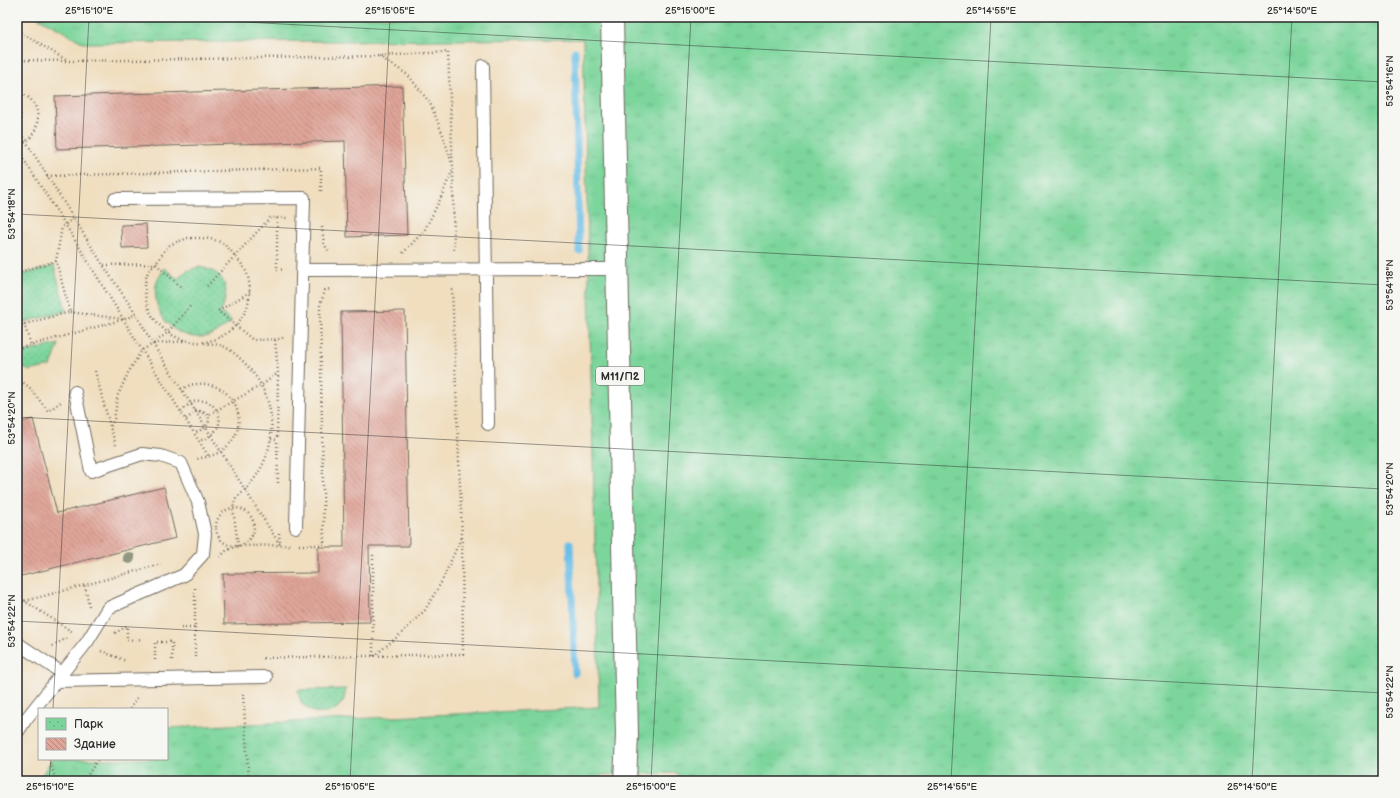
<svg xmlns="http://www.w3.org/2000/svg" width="1400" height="798" font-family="'Balsamiq Sans',sans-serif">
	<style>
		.grass { fill: url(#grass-tufts); stroke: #538063 }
		.park { fill: url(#park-dots); stroke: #538063 }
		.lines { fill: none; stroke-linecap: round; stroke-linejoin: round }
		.stream { stroke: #6cc0e8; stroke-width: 7 }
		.building { fill: url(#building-back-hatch) }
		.service-casing { stroke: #706a5f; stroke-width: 14 }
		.trunk-casing { stroke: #706a5f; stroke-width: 24 }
		.path { stroke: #706a5f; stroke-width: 2.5; stroke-dasharray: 1 3; stroke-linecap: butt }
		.service { stroke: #fff; stroke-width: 12 }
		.trunk { stroke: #fff; stroke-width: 22 }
		.tree { fill: #919880 }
		.ticks { fill: none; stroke: #2b2b2b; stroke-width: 1; stroke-opacity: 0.45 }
		.labels { text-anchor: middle; stroke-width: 3; stroke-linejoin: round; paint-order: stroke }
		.shield { fill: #f6f6f2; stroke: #686867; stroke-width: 1 }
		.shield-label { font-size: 11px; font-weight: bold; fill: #2b2b2b }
		.neatline { fill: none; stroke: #2b2b2b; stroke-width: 1.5 }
		.ticks-label { font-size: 10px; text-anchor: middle; fill: #2b2b2b }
	</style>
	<defs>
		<pattern id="grass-tufts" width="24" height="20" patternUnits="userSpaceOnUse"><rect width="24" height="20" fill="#7bd59b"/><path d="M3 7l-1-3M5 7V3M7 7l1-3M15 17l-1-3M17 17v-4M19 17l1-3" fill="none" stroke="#6ab786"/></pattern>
		<pattern id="park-dots" width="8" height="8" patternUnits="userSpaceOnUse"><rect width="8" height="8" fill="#7bd59b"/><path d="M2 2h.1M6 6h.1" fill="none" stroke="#6ab786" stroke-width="1.8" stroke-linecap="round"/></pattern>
		<pattern id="building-back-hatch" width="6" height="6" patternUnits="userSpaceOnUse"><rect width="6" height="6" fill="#e0a599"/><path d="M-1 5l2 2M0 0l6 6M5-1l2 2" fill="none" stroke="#b6877d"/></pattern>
	</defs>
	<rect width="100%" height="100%" fill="#f6f6f2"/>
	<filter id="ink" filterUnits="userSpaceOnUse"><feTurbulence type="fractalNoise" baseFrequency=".025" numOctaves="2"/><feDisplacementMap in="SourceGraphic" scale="8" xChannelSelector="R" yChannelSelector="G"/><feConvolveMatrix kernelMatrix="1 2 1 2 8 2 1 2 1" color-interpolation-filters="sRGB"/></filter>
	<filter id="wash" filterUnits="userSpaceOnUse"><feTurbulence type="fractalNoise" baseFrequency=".012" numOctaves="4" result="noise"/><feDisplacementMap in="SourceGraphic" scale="16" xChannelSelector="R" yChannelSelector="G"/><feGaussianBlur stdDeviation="0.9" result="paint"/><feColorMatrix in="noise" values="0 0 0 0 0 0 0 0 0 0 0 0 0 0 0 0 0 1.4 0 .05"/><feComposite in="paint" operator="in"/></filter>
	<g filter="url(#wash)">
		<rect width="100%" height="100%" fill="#f0debf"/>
		<path class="grass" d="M37 17H1383V781H681L677 773 600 775V781H38L52 759H167V728L599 707 583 39 84 43Z"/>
		<path class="park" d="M54 266 66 311 17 324V276Z
			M199 267C225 271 232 289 220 312L232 321C223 328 214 336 203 337 173 339 152 314 156 285 157 279 162 274 164 268L178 279C183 272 190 269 199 267Z
			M59 344 51 366 29 371 17 361V354Z
			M346 689C345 692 345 696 344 699 337 714 317 718 306 707 300 703 299 696 298 690Z"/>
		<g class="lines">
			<path class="stream" d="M575 51 579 251
				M570 543 575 673"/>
		</g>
		<g id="blocks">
			<path class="building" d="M402 86 407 235 347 237 345 141 57 149 55 96Z
				M146 224 147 247 122 248 121 225Z
				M405 311 409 546H369L370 622 224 624 223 574 318 573V547H344L341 312Z
				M33 419 57 513 164 487 176 538 17 577V423Z"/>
		</g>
	</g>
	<g filter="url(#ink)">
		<use href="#blocks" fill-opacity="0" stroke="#706a5f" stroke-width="1"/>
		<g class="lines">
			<defs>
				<path id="service" d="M483 66 488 424
					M115 199 304 198 296 527
					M303 270 618 269
					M17 643 62 673
					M56 681 266 677
					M17 733 26 719 87 642 108 608 184 575 203 554 205 534 198 502 181 463 161 456 142 454 91 471 75 392"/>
				<path id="trunk" d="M612 17 627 735 625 781"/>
			</defs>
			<use href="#service" class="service-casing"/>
			<use href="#trunk" class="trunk-casing"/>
			<path class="path" d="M17 30 66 60
				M379 56 408 75 430 103 443 135 452 164
				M17 60 67 61 379 56 448 52 453 169 454 252
				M17 92C46 99 43 137 17 147
				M17 107C22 113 21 119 17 125
				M17 127 103 265 136 314 153 344 280 545
				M17 149 65 224 142 350 209 457
				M47 176 321 168V192
				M277 218V270L285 269
				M322 227 324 244 330 253
				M187 238C199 238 214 237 225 245 231 250 245 267 247 274 251 284 250 300 246 310 242 319 235 327 227 333 194 357 146 331 145 291 145 285 145 276 149 271 150 268 153 267 155 265 160 259 164 249 170 245 175 242 181 241 187 238Z
				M403 253 424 231 439 202 452 171
				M104 265 156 264 185 291
				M17 273 56 261 62 227 74 218
				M207 286 270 218H287
				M250 292 218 311 253 340 281 339 284 337
				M70 312 122 319
				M24 324 31 345
				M17 326 70 312 56 261
				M275 340 278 373 277 440
				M204 343C211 344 219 344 225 347 237 354 246 364 254 374 284 415 274 468 235 499L233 508 238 546
				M154 344 185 341
				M17 349 125 319 136 314
				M95 371 110 426
				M17 378 29 387 48 411 61 402
				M181 389C186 387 191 384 196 384 236 380 255 429 221 451 214 456 205 457 197 459
				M195 410 208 415 262 385 278 373
				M181 411C186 407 191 402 197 401 213 398 226 417 216 430 212 436 205 438 200 441
				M186 419C194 414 200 406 208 415 212 425 203 429 195 433
				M271 439 277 440 278 484
				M116 445 110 427 114 420 118 395 128 373 142 350 153 344 167 333 192 304
				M216 527a19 19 0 1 1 38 0a19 19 0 1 1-38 0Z
				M279 533 280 544
				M299 545H324L320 306 325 290 331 289
				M220 557 227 550 238 546 292 545
				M195 588V659
				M17 596 74 633
				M25 601 85 585
				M89 606 85 585 161 564
				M181 628H195
				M115 633 127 626V640L143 639
				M52 646 67 638
				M101 651 126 661
				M373 656V553
				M374 656 402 633 425 610 442 581 461 538
				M263 658 463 654 462 536 452 287
				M155 660V642H172V660
				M243 694 249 781
				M130 709 138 696
				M49 759 56 781
				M84 781 98 759"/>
			<use href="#service" class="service"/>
			<use href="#trunk" class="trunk"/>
		</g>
		<circle class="tree" cx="129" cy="558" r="6"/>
	</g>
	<path class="ticks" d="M149 17 1383 82M17 214 1383 285M17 417 1383 489M17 621 1383 693M53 709 89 17M49 781 51 759M350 781 390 17M651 781 691 17M951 781 991 17M1252 781 1292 17"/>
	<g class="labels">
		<rect class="shield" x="596" y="367" width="48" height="18" rx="3"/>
		<g class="shield-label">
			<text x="620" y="380">М11/П2</text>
		</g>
	</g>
	<rect width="1400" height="798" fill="none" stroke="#f6f6f2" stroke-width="44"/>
	<rect x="38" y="708" width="130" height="52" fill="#f6f6f2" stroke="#a5a5a2"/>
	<rect x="46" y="718" width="20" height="12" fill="url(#park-dots)" stroke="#a5a5a2"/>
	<text x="74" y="728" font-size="12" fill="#2b2b2b">Парк</text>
	<rect x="46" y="738" width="20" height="12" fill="url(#building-back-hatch)" stroke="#a5a5a2"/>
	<text x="74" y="748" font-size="12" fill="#2b2b2b">Здание</text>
	<rect x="22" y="22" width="1356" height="754" class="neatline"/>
	<g class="ticks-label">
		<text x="89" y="14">25°15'10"E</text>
		<text x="390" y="14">25°15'05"E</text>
		<text x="690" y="14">25°15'00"E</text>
		<text x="991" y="14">25°14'55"E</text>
		<text x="1292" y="14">25°14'50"E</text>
		<text transform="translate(1389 81) rotate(-90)" y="4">53°54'16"N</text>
		<text transform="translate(11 214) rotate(-90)" y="4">53°54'18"N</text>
		<text transform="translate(1389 285) rotate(-90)" y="4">53°54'18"N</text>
		<text transform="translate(11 418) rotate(-90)" y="4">53°54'20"N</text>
		<text transform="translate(1389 489) rotate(-90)" y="4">53°54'20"N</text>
		<text transform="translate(11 621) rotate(-90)" y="4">53°54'22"N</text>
		<text transform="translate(1389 692) rotate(-90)" y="4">53°54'22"N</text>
		<text x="50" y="790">25°15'10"E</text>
		<text x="350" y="790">25°15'05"E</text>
		<text x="651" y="790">25°15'00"E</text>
		<text x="952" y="790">25°14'55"E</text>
		<text x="1252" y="790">25°14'50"E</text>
	</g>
</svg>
